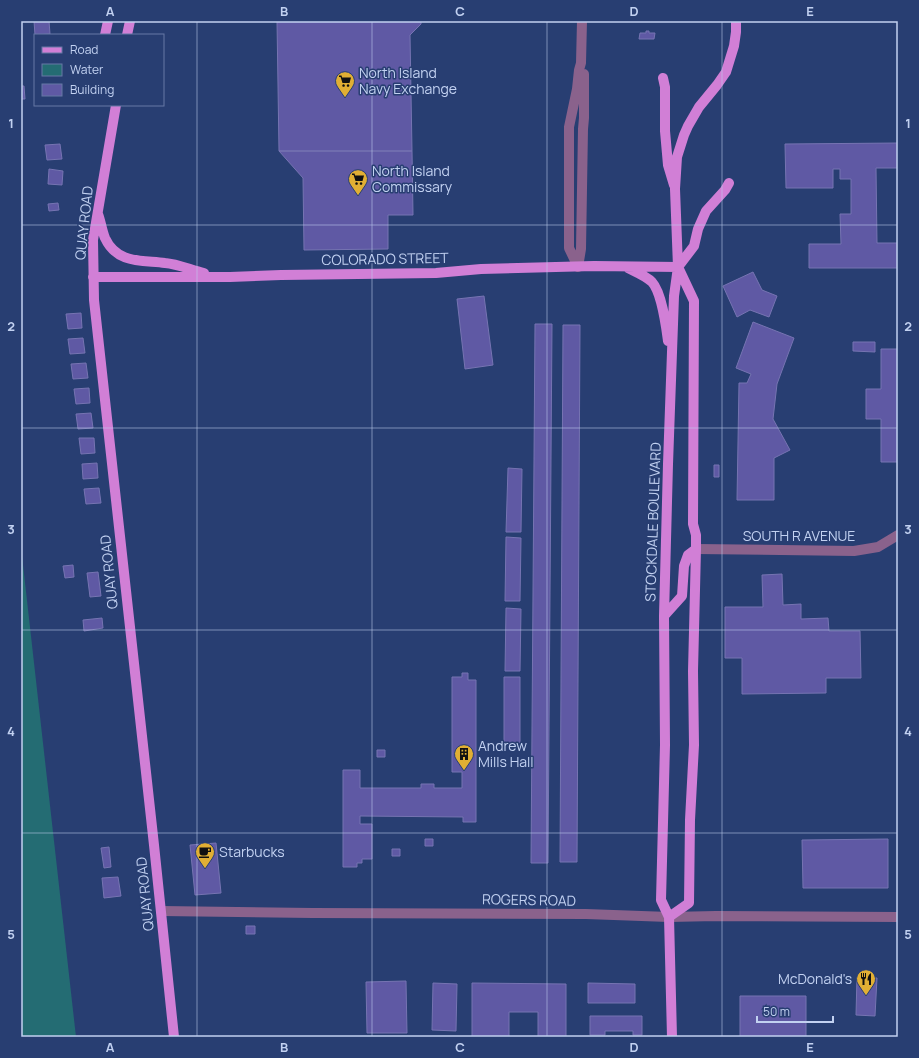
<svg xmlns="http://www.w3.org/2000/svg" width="919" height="1058" font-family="Manrope,sans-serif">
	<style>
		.water { fill: #246c73 }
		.building { fill: #5f59a4; stroke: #7674b2 }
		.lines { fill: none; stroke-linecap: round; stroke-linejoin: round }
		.minor { stroke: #8a628c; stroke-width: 10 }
		.major { stroke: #d17fd6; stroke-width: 10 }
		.grid { fill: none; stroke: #c2d1f1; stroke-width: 1; stroke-opacity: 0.55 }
		.labels { text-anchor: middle; stroke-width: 3; stroke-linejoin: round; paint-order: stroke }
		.poi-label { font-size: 14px; fill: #c2d1f1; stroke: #283e72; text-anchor: start }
		.street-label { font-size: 14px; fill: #c2d1f1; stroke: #283e72 }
		.neatline { fill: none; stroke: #c2d1f1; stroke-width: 1.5 }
		.grid-label { font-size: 13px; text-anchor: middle; font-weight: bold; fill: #c2d1f1 }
	</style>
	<rect width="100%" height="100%" fill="#283e72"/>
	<path class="water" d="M21 547 76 1037H21Z"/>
	<path class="building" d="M34 21H49L50 34 35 35Z
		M277 21H421V24L410 35 412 151H279Z
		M646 31H649V33H655L654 39H639L640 33H646Z
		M21 86H24L25 99H21Z
		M898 143V168H876L877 243H898V268H809V244H841L840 214H851V179H840V169H833V188H786L785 144Z
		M60 144 62 159 47 160 45 145Z
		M279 151H412L413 215H388V249L304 250 303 178Z
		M49 169 63 171 62 185 48 184Z
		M58 203 59 210 49 211 48 204Z
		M753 272 762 290 777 296 769 317 750 310 737 317 723 286Z
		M484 296 493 365 465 369 457 299Z
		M81 313 82 328 68 329 66 314Z
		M753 322 794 338 777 384 773 419 790 450 774 458V500H737L739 383H747L751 374 736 368Z
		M535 324H552L548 863H531Z
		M563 325H580L577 862H560Z
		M83 338 85 353 70 354 68 339Z
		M853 342H875V352L853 351Z
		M881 349H898V462H881V419H866V389H881Z
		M86 363 88 378 73 379 71 364Z
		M89 388 90 403 76 404 74 389Z
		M91 413 93 428 78 429 76 414Z
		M79 438H94L95 453 81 454Z
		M97 463 98 478 83 479 82 464Z
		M714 465H719V477H714Z
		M508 468 522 469 521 532H506Z
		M99 488 101 503 86 504 84 489Z
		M506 537 521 538 520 601H505Z
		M73 565 74 577 65 578 63 566Z
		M98 572 101 596 90 597 87 573Z
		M782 574 783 605 801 604V619L828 618 829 631H860L861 678H826V693L742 694V658H725V607H763L762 575Z
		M506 608 521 609 520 671H505Z
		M102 618 103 628 84 631 83 620Z
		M462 673H468V680H476V822H463V817L360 816V824H372V859H362V863H357V867H343V770H360V788H421V784H434V788H462V772H452V677H462Z
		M504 677H520V743H504Z
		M377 750H385V757H377Z
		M425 839H433V846H425Z
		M888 839V888H803L802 840Z
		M216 843 221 893 195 895 190 845Z
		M109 847 111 867 104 868 101 848Z
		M392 849H400V856H392Z
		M118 877 121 896 104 898 102 878Z
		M246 926H255V934H246Z
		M857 977 877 978 875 1016 856 1015Z
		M406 981 407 1033H367L366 982Z
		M433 983 457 984 456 1031 432 1030Z
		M472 983 566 984V1037H538V1012H509V1037H472Z
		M588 983 635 984V1003H588Z
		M740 996H806V1037H740Z
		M590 1016H642V1035H633V1031H605V1035H590Z"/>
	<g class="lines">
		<path class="minor" d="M578 267 569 248V127L577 89 579 70 581 63 582 21
			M578 267 581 249 583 129 584 118V74
			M696 549 854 551 878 547 898 535
			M161 911 313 913 586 914 669 917 716 916 898 917"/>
		<path class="major" d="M105 35 108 21
			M127 35 130 21
			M663 78 665 87V131L668 165 674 185
			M116 105 93 240 94 300 154 845 174 1037
			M98 214C101 222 102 231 105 238 117 264 142 260 165 263 178 264 191 270 204 273
			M678 267 694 246 698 229 706 211 725 190 729 183
			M628 268C636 272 646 276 652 282 662 293 666 326 668 341
			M93 277H230L281 275 436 273 481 269 594 266 678 267
			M664 616 682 596 684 566 688 555 696 549
			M669 917 689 903 690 820 694 745 693 671 696 549V535L693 524 694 301 678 267
			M672 1037 669 917 661 900 665 745 664 616 668 464 674 296 678 267 675 189 677 157 684 135 688 126 699 107 717 85 726 72 734 46 736 32V21"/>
	</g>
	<path class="grid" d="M197 21V1037M372 21V1037M547 21V1037M722 21V1037M21 225H898M21 428H898M21 630H898M21 833H898"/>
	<defs>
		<symbol id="supermarket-pin" viewBox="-11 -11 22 30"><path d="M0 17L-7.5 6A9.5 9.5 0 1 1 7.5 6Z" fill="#e1af34" stroke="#283e72"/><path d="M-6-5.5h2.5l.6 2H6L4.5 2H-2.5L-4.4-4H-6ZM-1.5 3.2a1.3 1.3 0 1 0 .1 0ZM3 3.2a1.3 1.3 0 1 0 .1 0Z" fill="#111"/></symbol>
		<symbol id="building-pin" viewBox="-11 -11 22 30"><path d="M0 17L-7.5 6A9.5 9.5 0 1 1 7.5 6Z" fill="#e1af34" stroke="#283e72"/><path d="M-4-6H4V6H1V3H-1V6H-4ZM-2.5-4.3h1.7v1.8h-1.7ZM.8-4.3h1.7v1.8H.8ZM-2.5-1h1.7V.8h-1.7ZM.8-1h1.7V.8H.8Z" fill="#111"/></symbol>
		<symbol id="cafe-pin" viewBox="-11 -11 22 30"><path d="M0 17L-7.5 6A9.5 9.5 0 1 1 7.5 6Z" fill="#e1af34" stroke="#283e72"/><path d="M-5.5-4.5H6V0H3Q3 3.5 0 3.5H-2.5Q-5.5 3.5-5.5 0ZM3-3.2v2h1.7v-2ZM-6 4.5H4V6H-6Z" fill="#111"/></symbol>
		<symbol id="restaurant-pin" viewBox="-11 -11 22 30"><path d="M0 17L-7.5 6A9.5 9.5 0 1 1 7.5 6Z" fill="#e1af34" stroke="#283e72"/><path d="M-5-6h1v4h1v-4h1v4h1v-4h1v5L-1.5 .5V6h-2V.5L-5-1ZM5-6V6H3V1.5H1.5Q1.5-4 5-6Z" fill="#111"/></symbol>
	</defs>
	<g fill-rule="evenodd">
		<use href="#supermarket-pin" x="334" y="70" width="22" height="30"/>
		<use href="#supermarket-pin" x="347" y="168" width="22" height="30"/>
		<use href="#building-pin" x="453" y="743" width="22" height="30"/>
		<use href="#cafe-pin" x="194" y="841" width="22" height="30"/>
		<use href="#restaurant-pin" x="855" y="968" width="22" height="30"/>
	</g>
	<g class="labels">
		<g class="poi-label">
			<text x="359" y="78">North Island<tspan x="359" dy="16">Navy Exchange</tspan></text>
			<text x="372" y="176">North Island<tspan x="372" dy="16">Commissary</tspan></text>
			<text x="478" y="751">Andrew<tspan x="478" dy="16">Mills Hall</tspan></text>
			<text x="219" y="857">Starbucks</text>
			<text x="852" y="984" text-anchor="end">McDonald's</text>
		</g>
		<g class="street-label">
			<text transform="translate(84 223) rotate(-84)" y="5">QUAY ROAD</text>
			<text transform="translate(385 259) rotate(-1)" y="5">COLORADO STREET</text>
			<text transform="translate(653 522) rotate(-88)" y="5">STOCKDALE BOULEVARD</text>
			<text x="799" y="541">SOUTH R AVENUE</text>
			<text transform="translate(109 572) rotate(-96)" y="5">QUAY ROAD</text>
			<text transform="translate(145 894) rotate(-96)" y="5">QUAY ROAD</text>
			<text transform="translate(529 900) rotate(1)" y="5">ROGERS ROAD</text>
		</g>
	</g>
	<rect width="919" height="1058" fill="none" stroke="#283e72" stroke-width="44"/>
	<rect x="34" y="34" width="130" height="72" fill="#283e72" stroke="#6679a5"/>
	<rect x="42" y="47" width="20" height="6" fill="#d17fd6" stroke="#6679a5"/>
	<text x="70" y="54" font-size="12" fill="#c2d1f1">Road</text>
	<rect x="42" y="64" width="20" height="12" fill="#246c73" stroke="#6679a5"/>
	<text x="70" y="74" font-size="12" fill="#c2d1f1">Water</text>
	<rect x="42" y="84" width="20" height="12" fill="#5f59a4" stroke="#6679a5"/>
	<text x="70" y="94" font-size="12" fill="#c2d1f1">Building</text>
	<path d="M757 1016v6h76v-6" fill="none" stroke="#c2d1f1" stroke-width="2"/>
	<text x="763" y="1016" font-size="12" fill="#c2d1f1" stroke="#283e72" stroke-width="3" paint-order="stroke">50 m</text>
	<rect x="22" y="22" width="875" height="1014" class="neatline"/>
	<g class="grid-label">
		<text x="110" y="16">A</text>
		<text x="284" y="16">B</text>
		<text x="460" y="16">C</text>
		<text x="634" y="16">D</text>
		<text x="810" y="16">E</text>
		<text x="11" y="128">1</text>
		<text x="908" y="128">1</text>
		<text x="11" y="331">2</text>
		<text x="908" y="331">2</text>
		<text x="11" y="534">3</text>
		<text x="908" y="534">3</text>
		<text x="11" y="736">4</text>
		<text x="908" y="736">4</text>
		<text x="11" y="939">5</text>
		<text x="908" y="939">5</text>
		<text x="110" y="1052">A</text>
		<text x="284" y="1052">B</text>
		<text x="460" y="1052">C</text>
		<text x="634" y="1052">D</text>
		<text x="810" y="1052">E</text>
	</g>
</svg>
